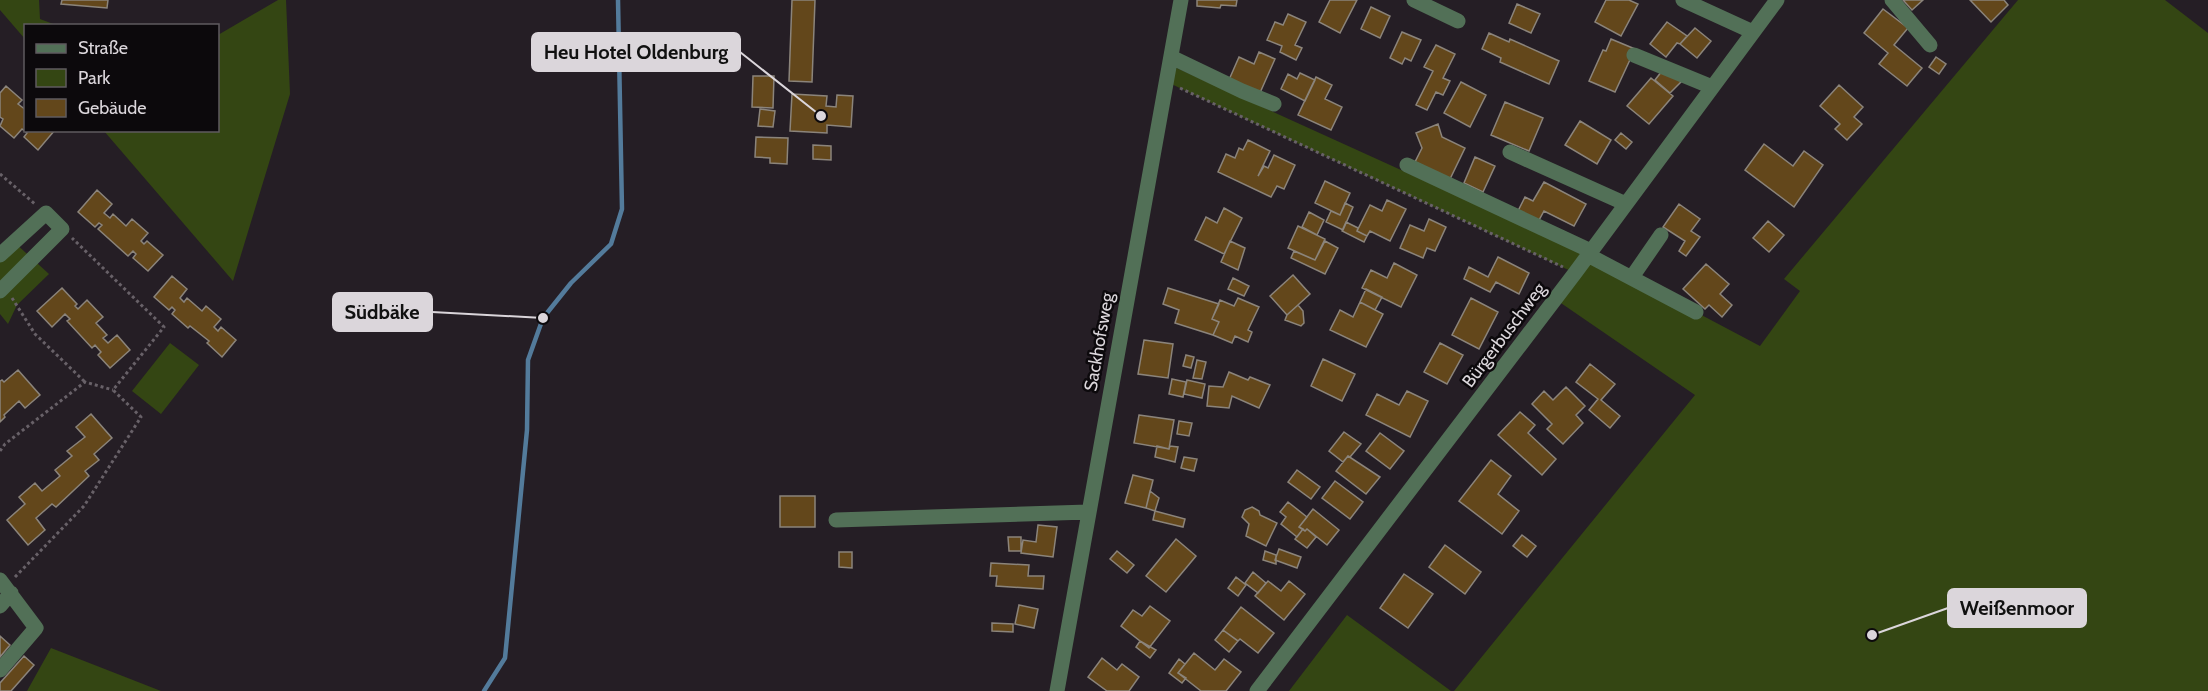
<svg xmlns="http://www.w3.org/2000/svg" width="2208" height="691" font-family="Cabin,sans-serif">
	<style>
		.green { fill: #344613 }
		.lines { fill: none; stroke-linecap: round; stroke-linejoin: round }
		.stream { stroke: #537b9b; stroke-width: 4.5 }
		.building { fill: #63471b; stroke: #8b847b; stroke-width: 1.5 }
		.path { stroke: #686168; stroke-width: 3; stroke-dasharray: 3 3; stroke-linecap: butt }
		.minor { stroke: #527057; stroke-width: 15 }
		.labels { text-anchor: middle; stroke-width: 5; stroke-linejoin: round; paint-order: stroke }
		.street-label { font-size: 18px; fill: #dbd6db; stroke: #0c090c }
		.leader { fill: none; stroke: #dbd6db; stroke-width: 2 }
		.callout-dot { fill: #dbd6db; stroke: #0c090c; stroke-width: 2 }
		.callout { fill: #dbd6db; stroke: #dbd6db; stroke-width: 2 }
		.callout-label { font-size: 20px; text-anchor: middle; font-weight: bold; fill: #111 }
	</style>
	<rect width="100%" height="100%" fill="#251e25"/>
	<path class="green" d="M0 0H39L40 19 56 25 26 26 25 39 0 10Z
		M278 0H286L290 94 233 281 104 131 218 130V35Z
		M2018 0H2165L2208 33V691H1454L1695 395 1555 299 1575 273 1167 82 1170 65 1588 255 1760 346 1800 291 1784 279Z
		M14 242 49 274 17 305 8 324 0 314V255Z
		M170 343 199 365 161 414 132 391Z
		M1347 615 1451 691H1289Z
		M51 648 161 691H27Z"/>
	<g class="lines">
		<path class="stream" d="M484 691 505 658 527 430 528 360 543 318 571 283 611 244 622 209 618 0"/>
	</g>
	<path class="building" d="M62 0H108L107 8 61 4Z
		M792 0H815L812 82 789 81Z
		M1197 0H1237L1236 6 1221 5 1220 8 1197 6Z
		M1330 0H1357L1340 33 1319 22Z
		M1606 0H1629L1638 4 1621 36 1595 22Z
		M1903 0H1923L1912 10Z
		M1970 0H2004L2008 5 1991 22Z
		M1517 4 1540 14 1531 33 1509 23Z
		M1371 7 1390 16 1380 38 1361 29Z
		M1883 9 1908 28 1894 45 1922 68 1907 86 1879 64 1888 53 1864 33Z
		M1288 14 1306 22 1295 45 1302 48 1296 60 1280 52 1282 46 1267 40 1275 22 1283 25Z
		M1667 22 1687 36 1680 44 1677 43 1666 57 1650 44Z
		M1695 28 1711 41 1697 58 1680 44Z
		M1402 32 1421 40 1411 61 1405 58 1402 64 1390 58Z
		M1489 33 1509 42 1510 39 1559 61 1549 84 1500 62 1501 58 1482 49Z
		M1611 39 1635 49 1615 92 1589 81 1603 50 1606 51Z
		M1436 45 1455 54 1443 78 1450 81 1443 95 1436 92 1427 110 1416 105 1433 71 1424 67Z
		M1259 52 1275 59 1259 95 1228 82 1239 57 1254 64Z
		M1936 57 1946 64 1939 74 1929 67Z
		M1662 71 1682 81 1670 93 1655 80Z
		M1300 73 1315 80 1305 101 1281 89 1288 74 1297 79Z
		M753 76H774L773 108 752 107Z
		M1316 77 1332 85 1325 99 1342 107 1331 130 1298 115Z
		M1651 78 1673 96 1649 124 1627 106Z
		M1461 82 1486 95 1470 127 1444 113Z
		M1839 85 1863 107 1854 117 1862 124 1847 140 1835 129 1840 124 1820 106Z
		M6 86 22 100 18 104 26 110V130H55L38 150 24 137 27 133 22 129 14 138 0 126 3 119 0 117V93Z
		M792 94 827 96 826 106 836 107 837 95 853 96 851 127 827 125V133L790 131Z
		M1505 102 1543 118 1529 151 1491 135Z
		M760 109 775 111 773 127 758 126Z
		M1580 121 1611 140 1597 164 1565 145Z
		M1438 124 1442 137 1465 148 1450 179 1415 162 1422 148 1416 133Z
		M1621 133 1632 142 1626 149 1615 140Z
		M756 137 788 138 787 164 770 163V158L755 157Z
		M1248 140 1270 151 1258 176 1264 166 1268 168 1274 155 1295 165 1284 189 1277 186 1271 197 1218 172 1226 154 1235 158 1239 148 1243 150Z
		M1764 144 1793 166 1804 151 1823 165 1794 207 1745 170Z
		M813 145 831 146V160L813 159Z
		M1475 157 1495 166 1483 192 1464 183Z
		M1325 181 1350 193 1340 215 1315 203Z
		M1544 182 1586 204 1574 226 1544 211 1538 222 1518 211 1525 197 1533 201Z
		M97 190 112 204 104 213 110 218 113 214 126 226 132 219 148 233 141 241 144 244 147 241 163 255 148 271 133 258 136 254 133 251 128 256 98 229 102 225 99 223 95 227 78 212Z
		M1387 200 1406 209 1390 241 1370 231 1367 236 1357 231 1370 205 1382 211Z
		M1345 203 1353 207 1343 230 1326 222 1331 211 1340 215Z
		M1679 204 1700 219 1691 231 1700 237 1686 256 1679 251 1685 241 1663 227Z
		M1224 208 1242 218 1224 254 1195 240 1206 217 1217 223Z
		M1309 212 1324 220 1317 235 1302 227Z
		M1429 219 1446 227 1435 251 1427 248 1423 258 1400 248 1410 225 1424 231Z
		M1768 221 1784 235 1769 252 1753 238Z
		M1346 222 1358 228 1357 231 1367 236 1364 242 1342 231Z
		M1298 226 1325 239 1315 260 1288 248Z
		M1230 241 1245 248 1238 270 1221 262Z
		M1325 241 1338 248 1325 274 1291 258 1294 251 1315 260Z
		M1498 257 1529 273 1519 294 1496 282 1490 292 1464 279 1469 267 1488 277Z
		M1394 263 1417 275 1401 307 1362 288 1371 270 1387 278Z
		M1706 264 1729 284 1720 294 1732 305 1722 317 1709 305 1705 309 1683 289Z
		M1293 275 1310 294 1287 315 1270 296Z
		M172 276 187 289 180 298 184 302 187 298 202 311 206 306 221 319 214 327 218 331 221 327 236 340 222 357 207 343 209 341 190 326 188 328 172 314 175 310 172 307 169 310 154 297Z
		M1233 278 1249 286 1244 296 1228 289Z
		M62 288 77 304 75 306 78 309 87 300 103 317 96 323 107 335 103 338 108 343 117 335 130 350 110 368 98 355 101 352 95 345 92 348 67 321 70 319 65 314 52 327 37 311Z
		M1168 288 1219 304 1212 319 1219 322 1213 335 1175 323 1179 310 1163 304Z
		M1366 289 1382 297 1375 310 1360 302Z
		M1238 298 1259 307 1248 330 1252 332 1248 342 1235 336 1232 343 1213 335 1219 322 1212 319 1220 300 1234 306Z
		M1471 298 1498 312 1479 349 1452 335Z
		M1360 302 1383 314 1366 347 1330 330 1340 310 1353 317Z
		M1298 305 1303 311 1304 323 1301 326 1285 320 1287 315Z
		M1144 340 1173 344 1168 378 1138 374Z
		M1440 343 1463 355 1447 384 1424 372Z
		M1186 355 1194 357 1191 368 1183 366Z
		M1323 359 1355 374 1342 401 1311 386Z
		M1197 360 1206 362 1202 379 1193 378Z
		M1590 364 1615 384 1601 400 1620 416 1610 428 1589 410 1598 399 1576 382Z
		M18 370 40 395 25 408 19 401 4 415 5 417 0 422V381L2 380 4 382Z
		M1229 372 1248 380 1250 377 1270 385 1259 408 1232 396 1229 408 1207 406 1209 386 1223 387Z
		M1172 379 1186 382 1183 397 1169 394Z
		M1187 380 1205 384 1202 398 1184 394Z
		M1566 387 1585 406 1576 415 1583 423 1563 444 1547 429 1552 424 1532 404 1544 391 1553 400Z
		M1407 391 1428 401 1410 437 1366 415 1377 394 1399 405Z
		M1520 412 1535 425 1528 433 1556 459 1542 475 1498 435Z
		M91 414 112 438 94 454 99 460 85 471 89 476 56 507 52 504 36 518 45 530 28 545 7 520 25 504 19 497 35 483 42 491 60 476 55 470 72 456 67 451 85 437 76 427Z
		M1139 415 1174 420 1169 449 1134 443Z
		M1179 421 1192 423 1189 436 1177 434Z
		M1344 432 1361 444 1350 457 1348 456 1343 462 1329 451Z
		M1380 433 1404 451 1390 469 1366 451Z
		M1157 446 1169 449 1170 446 1178 447 1175 462 1155 457Z
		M1348 456 1380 477 1366 494 1336 471Z
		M1184 457 1197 459 1194 471 1181 468Z
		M1491 460 1511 476 1498 494 1519 511 1502 534 1459 501Z
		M1297 470 1320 487 1311 499 1288 482Z
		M1133 475 1153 480 1146 508 1125 503Z
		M1335 481 1363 502 1350 519 1322 498Z
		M1150 491 1159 498 1155 511 1146 508Z
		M780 496H815V527H780Z
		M1288 502 1307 517 1299 527 1303 529 1297 537 1281 524 1286 517 1280 512Z
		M1252 507 1259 511 1260 515 1277 523 1266 546 1246 536 1249 524 1242 517 1245 510Z
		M1313 509 1339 530 1327 545 1307 529 1305 531 1299 527Z
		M1155 511 1185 519 1183 527 1153 520Z
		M1038 525 1057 527 1053 557 1021 553 1023 540 1036 542Z
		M1303 529 1305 531 1307 529 1316 537 1307 548 1295 539Z
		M1522 535 1536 546 1527 557 1513 546Z
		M1008 537H1021V551H1009Z
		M1176 539 1196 556 1166 592 1146 576Z
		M1445 545 1481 572 1465 594 1429 567Z
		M1279 549 1301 557 1297 568 1275 560Z
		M1117 551 1134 565 1127 573 1110 559Z
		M1265 551 1276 555V564L1263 560Z
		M839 552H852V568L839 567Z
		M991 563 1029 565 1028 576H1044L1043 589 996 586 997 576H990Z
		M1253 572 1266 583 1258 593 1245 583Z
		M1404 574 1433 594 1408 628 1380 608Z
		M1236 577 1246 585 1238 596 1228 588Z
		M1268 581 1281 591 1289 581 1305 594 1284 620 1255 596Z
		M1019 605 1038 609 1034 628 1015 624Z
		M1150 606 1170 621 1149 648 1121 626 1133 610 1142 616Z
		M1241 607 1274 633 1258 653 1240 639 1238 641 1223 630Z
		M992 623 1013 624V632L992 631Z
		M1223 630 1238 641 1229 652 1215 640Z
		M0 636 10 645 0 657Z
		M1140 641 1156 650 1150 658 1136 647Z
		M1194 653 1215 670 1224 659 1241 672 1226 691H1201L1178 673Z
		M24 656 34 665 11 691H0V683Z
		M1102 658 1117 670 1122 664 1139 677 1129 691H1107L1088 677Z
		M1179 659 1185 664 1178 673 1186 678 1182 683 1169 673Z"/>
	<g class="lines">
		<path class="path" d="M1180 88 1563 267
			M0 174 35 204
			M12 298 35 334 85 382
			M0 451 5 444 85 382 113 390
			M15 577 84 506 141 417 113 390 164 327 72 238"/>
		<path class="minor" d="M1414 0 1458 21
			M1683 0 1753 32
			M1892 0 1930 45
			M1634 55 1712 87
			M1171 57 1242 91 1274 104
			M1510 152 1626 204
			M1407 165 1591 251
			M0 255 46 213 62 229 0 291
			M1588 255 1696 312
			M1632 277 1661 235
			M836 520 1088 512
			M0 580 36 628 0 670
			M0 606 11 593
			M1057 691 1181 0
			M1257 691 1575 273 1777 0"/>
	</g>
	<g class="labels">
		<g class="street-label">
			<text transform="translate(1504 335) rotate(-53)" y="6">Bürgerbuschweg</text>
			<text transform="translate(1099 342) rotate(-80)" y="6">Sackhofsweg</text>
		</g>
	</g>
	<path class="leader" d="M821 116L740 52M543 318L432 312M1872 635L1948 608"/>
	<g class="callout-dot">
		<circle cx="821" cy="116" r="6"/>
		<circle cx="543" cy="318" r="6"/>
		<circle cx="1872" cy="635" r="6"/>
	</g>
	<g class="callout">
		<rect x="532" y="33" width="208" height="38" rx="6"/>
		<rect x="333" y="293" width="99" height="38" rx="6"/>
		<rect x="1948" y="589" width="138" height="38" rx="6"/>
	</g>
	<g class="callout-label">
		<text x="636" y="59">Heu Hotel Oldenburg</text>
		<text x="382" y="319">Südbäke</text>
		<text x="2017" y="615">Weißenmoor</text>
	</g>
	<rect x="24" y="24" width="195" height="108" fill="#0c090c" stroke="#5f5b5f" stroke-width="1.5"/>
	<rect x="36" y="44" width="30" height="9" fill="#527057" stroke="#5f5b5f" stroke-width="1.5"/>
	<text x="78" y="54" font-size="18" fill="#dbd6db">Straße</text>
	<rect x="36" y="69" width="30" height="18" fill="#344613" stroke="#5f5b5f" stroke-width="1.5"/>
	<text x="78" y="84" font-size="18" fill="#dbd6db">Park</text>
	<rect x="36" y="99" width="30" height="18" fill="#63471b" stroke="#5f5b5f" stroke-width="1.5"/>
	<text x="78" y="114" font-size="18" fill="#dbd6db">Gebäude</text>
</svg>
